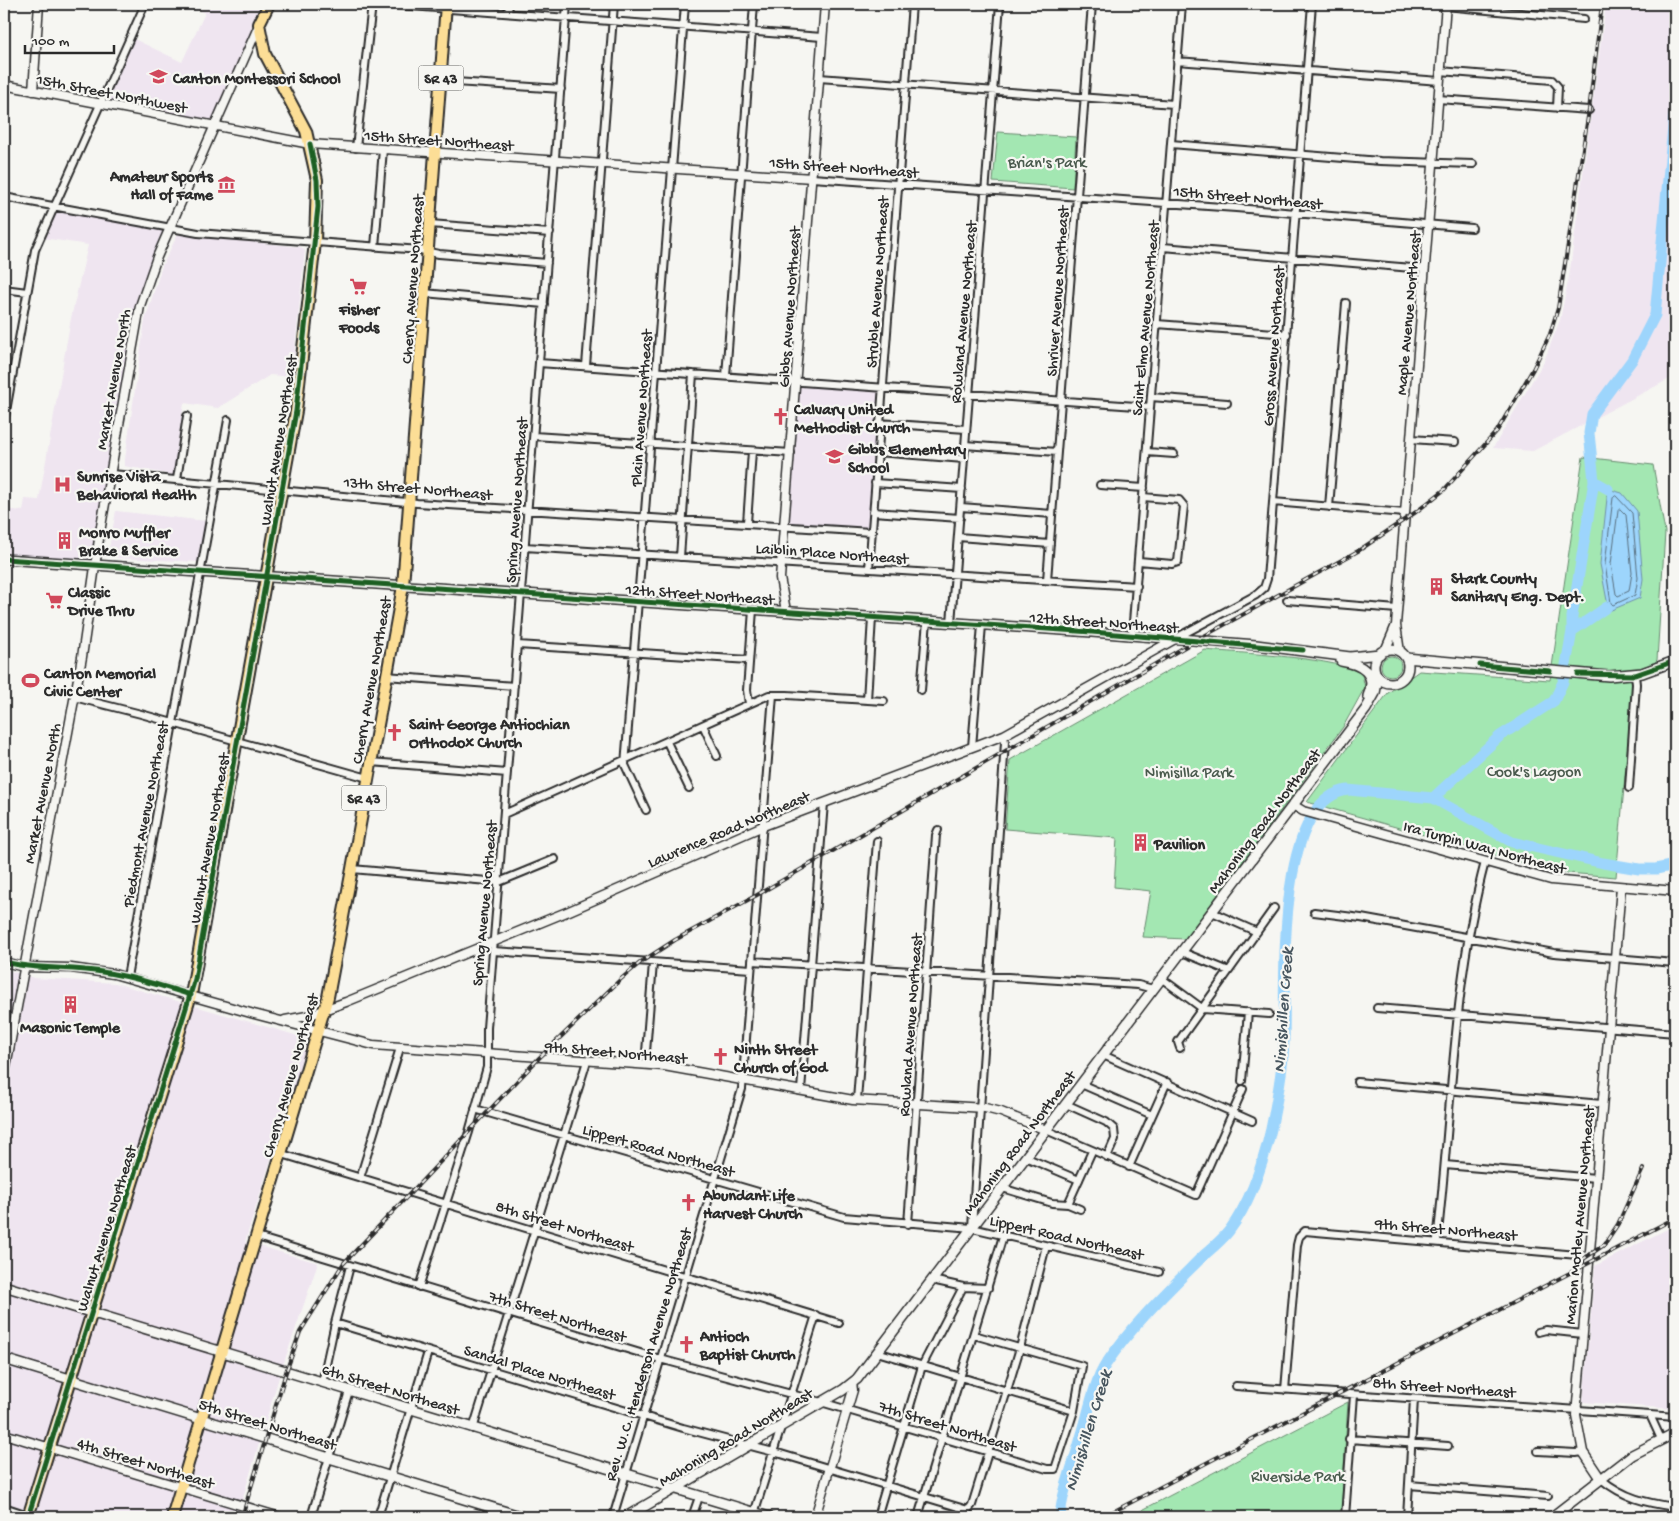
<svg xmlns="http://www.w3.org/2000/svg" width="1679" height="1521" font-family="'Gochi Hand',sans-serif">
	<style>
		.built { fill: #efe5f0 }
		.green { fill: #a3e7b2; stroke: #67896e }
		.water { fill: #9dd5fc; stroke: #6f91a8 }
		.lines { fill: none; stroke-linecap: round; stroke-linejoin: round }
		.shore { stroke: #596f7f; stroke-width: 1 }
		.river { stroke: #9dd5fc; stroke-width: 11 }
		.minor-casing { stroke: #2b2b2b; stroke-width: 10 }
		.tertiary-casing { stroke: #2b2b2b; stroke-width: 11 }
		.secondary-casing { stroke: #2b2b2b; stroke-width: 12 }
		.primary-casing { stroke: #2b2b2b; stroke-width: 14 }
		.minor { stroke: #f6f6f2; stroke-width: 6 }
		.tertiary { stroke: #f6f6f2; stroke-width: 8 }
		.secondary { stroke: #f6f6f2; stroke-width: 9 }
		.primary { stroke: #fcde96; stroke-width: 10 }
		.rail-casing { stroke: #2b2b2b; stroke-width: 4 }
		.rail { stroke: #f6f6f2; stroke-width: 2; stroke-dasharray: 5.5; stroke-linecap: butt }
		.cycleway-casing { stroke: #f6f6f2; stroke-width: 8 }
		.cycleway { stroke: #1b5e20; stroke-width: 5 }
		.labels { text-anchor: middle; stroke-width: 4.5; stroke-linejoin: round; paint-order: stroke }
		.shield { fill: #f6f6f2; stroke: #686867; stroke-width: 1 }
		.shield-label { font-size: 15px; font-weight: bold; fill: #2b2b2b }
		.poi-label { font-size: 16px; font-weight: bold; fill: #2b2b2b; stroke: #f6f6f2; text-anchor: start }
		.street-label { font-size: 16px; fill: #2b2b2b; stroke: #f6f6f2 }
		.park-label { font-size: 16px; fill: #495a4d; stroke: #f6f6f2 }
		.water-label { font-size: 18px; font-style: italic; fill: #48565f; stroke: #f6f6f2 }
	</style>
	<rect width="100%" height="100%" fill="#f6f6f2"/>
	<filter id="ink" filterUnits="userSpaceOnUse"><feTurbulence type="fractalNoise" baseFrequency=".02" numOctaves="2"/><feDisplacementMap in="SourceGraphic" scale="10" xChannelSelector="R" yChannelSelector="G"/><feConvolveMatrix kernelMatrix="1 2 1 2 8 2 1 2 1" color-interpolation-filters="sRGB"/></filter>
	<g filter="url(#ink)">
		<path class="built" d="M201 4H266L210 123 103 102 134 39 182 62 205 13 198 9Z
			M1606 4H1675V376L1533 451 1493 448 1544 361 1560 320 1569 277Z
			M55 211 166 230 142 286 135 311 92 563 4 556V509L23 511 25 499 39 500 71 318 88 245 43 238Z
			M178 234 301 247 305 250 292 377 270 375 218 408 184 403 173 475 124 466 145 320 162 266Z
			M797 383 881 389 870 531 787 525Z
			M116 511 206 521 198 562 117 558 108 553Z
			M4 969 34 978 115 983 309 1039 245 1242 318 1263 279 1377 237 1517H4Z
			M1675 1225V1409L1583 1402 1595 1266Z"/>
		<path class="green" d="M998 132 1076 137 1073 188 993 182Z
			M1583 457 1653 465 1665 532 1657 660 1633 686 1616 877 1555 872 1307 802 1388 693 1419 671 1550 680Z
			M1205 650C1234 653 1344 657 1362 675L1365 687 1343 727 1185 939 1143 937 1151 891 1114 887 1117 838 1005 829 1010 760Z
			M1381 666a10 10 0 1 1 20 0a10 10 0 1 1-20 0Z
			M1348 1402 1341 1517H1129Z"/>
		<path class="water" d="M1608 489 1622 493 1637 511 1643 579 1640 598 1609 611 1600 564Z"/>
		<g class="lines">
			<path class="shore" d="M1616 496 1632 513 1638 578 1635 595 1613 605 1611 603 1605 564 1613 498Z
				M1620 509 1626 515 1632 573 1629 591 1618 596 1616 594 1611 564 1618 511Z"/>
			<path class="river" d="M1594 481 1608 489
				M1572 631 1607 607
				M1433 798 1500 736 1554 701 1563 682 1572 631V617L1594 481 1589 433 1592 414 1632 360 1655 315 1675 106
				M1060 1517C1062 1490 1075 1461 1082 1434 1089 1412 1093 1384 1106 1364 1132 1325 1169 1290 1202 1257 1211 1249 1221 1241 1229 1231 1250 1203 1263 1164 1271 1129 1277 1100 1283 1070 1284 1040 1286 984 1274 800 1348 790L1433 798 1512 842 1603 863 1639 869H1656L1675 865"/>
			<defs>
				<path id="minor" d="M384 4 822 37
					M1445 6 1584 19
					M508 13 509 4
					M1177 61 1440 81
					M1440 71 1552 80 1558 87 1557 108
					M819 78 1174 104
					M440 81 561 89
					M1438 99 1589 110
					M1171 144 1380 161 1473 164
					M356 148 372 4
					M812 178 1236 208 1472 228
					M4 197 198 233 420 250 439 254 547 263
					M430 224 550 233
					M375 247 383 149
					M1163 247 1424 269
					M4 289 27 292
					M424 293 544 304
					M1157 324 1287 334
					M539 363 1150 407
					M586 366 614 4
					M726 376 754 4
					M1151 397 1227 403
					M4 422 35 250 145 4
					M879 423 966 429
					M534 436 791 453
					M1411 439 1455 442
					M965 445 1057 452
					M877 452 964 459
					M1147 452 1174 454
					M112 474 417 503 871 532
					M177 479 187 416
					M875 483 962 489
					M1100 485 1144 488
					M1273 502 1405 513
					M961 507 1052 514
					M1329 507 1346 303
					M873 512 960 518
					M747 523 752 451
					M958 537 1050 544
					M525 547 1137 586
					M680 557 693 374
					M1139 561 1172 564 1178 562 1184 506 1179 500 1143 497
					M869 569 912 4
					M1047 580 1092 4
					M1287 600 1397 609
					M951 623 1000 4
					M1132 635 1182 4
					M1176 638 1256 595 1264 588 1267 579 1312 4
					M518 645 749 660
					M386 676 514 686
					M921 690 927 621
					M74 697 141 714 368 778
					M867 700 872 618
					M749 704 747 690 753 610
					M703 725 717 756
					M667 742 689 788
					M972 747 982 625
					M371 762 507 773
					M1629 788 1636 684 1635 675
					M646 810 625 765 685 4
					M504 814 769 695H787L884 701
					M352 869 499 882 555 859
					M1212 912 1257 932
					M1314 912 1361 918 1554 953 1675 963
					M493 951 751 969
					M1182 952 1229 971
					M752 961 1138 985 1153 989
					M127 977 228 420
					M1161 978 1203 1009 1269 1014
					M1377 1008 1675 1033
					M1180 1048 1178 1042 1274 908
					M1103 1055 1252 1121
					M645 1065 653 963
					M1242 1081 1248 1012
					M1357 1082 1602 1104
					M1081 1084 1152 1115
					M801 1090 824 803
					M857 1100 877 841
					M1066 1104 1106 1122 1114 1129 1115 1139 1107 1157
					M475 1109 844 1217 972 1228 1159 1272
					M1046 1130 1196 1195 1243 1089
					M282 1154 839 1323
					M1025 1157 1079 1180
					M1445 1165 1596 1178
					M1129 1167 1167 1082
					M360 1178 400 1048
					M1002 1188 1052 1203 1068 1204 1080 1209
					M1068 1204 1092 1151
					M908 1224 936 835 938 830
					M972 1227 1005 742 1004 735
					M257 1237 660 1359 821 1402 1047 1469H1055L1074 1411 1082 1366 974 1335
					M1437 1241C1452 1114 1452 986 1485 862
					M932 1280 963 1287 988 1288
					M419 1287 469 1132 487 1067V1028L567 4
					M335 1323 683 1428 781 1454 968 1510 972 1505 1020 1348 1046 1246
					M1538 1332 1546 1330 1583 1334
					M877 1352 1074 1411
					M322 1383 335 1323 350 1266
					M1236 1386 1650 1415 1661 1439
					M1285 1390 1297 1245 1299 1237 1305 1231 1589 1256
					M1650 1415 1675 1417
					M473 1429 587 1061
					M1349 1439 1448 1446
					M1538 1451 1576 1453 1583 1452
					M1601 1479C1624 1498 1646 1503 1675 1507
					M1409 1485 1548 1496
					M4 1507 28 1515
					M311 1517 349 1391
					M378 1517 428 1352
					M613 1517 742 1089 773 695
					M692 1517 699 1497
					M753 1517 816 1315
					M877 1517 922 1366 963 1287
					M918 1517 1003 1236
					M1345 1517 1354 1395
					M1407 1517 1414 1399"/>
				<path id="tertiary" d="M4 85 310 144 812 178
					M33 91 39 4
					M786 611 780 578 825 4
					M1385 651 1396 625
					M1400 652 1396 625 1446 4
					M1293 805 1303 811 1551 880 1675 891
					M4 962 24 967 71 968 114 974 254 1014 373 1045 664 1066 853 1100 985 1108 1001 1112 1046 1130
					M285 1020 307 1016 346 1002 569 911 763 826 1004 735 1175 639
					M4 1077 82 657 100 532 140 306 157 257 259 25
					M4 1434 280 1517
					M1601 1479 1583 1452 1576 1415 1621 887
					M815 1517 853 1390 852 1383"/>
				<path id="secondary" d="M4 559 1092 632 1256 645 1350 657 1380 654
					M1374 666a17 17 0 1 1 34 0a17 17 0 1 1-34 0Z
					M1406 658 1609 676 1642 673 1675 661
					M1341 661C1361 664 1378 673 1368 696
					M4 1286 769 1517
					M4 1359 523 1517
					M626 1517 843 1390 857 1379 1366 709 1375 693 1378 677
					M1552 1517 1632 1455 1675 1433"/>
				<path id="primary" d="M28 1517 191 995 296 411 315 242 317 180 306 131 265 54 259 24 269 4
					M172 1517 328 997 352 869 403 586 446 4"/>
			</defs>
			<use href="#minor" class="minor-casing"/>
			<use href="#tertiary" class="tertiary-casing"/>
			<use href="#secondary" class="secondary-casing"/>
			<use href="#primary" class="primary-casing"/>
			<use href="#minor" class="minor"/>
			<use href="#tertiary" class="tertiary"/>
			<use href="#secondary" class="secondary"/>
			<use href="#primary" class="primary"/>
			<defs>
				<path id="rail" d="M1582 1260 1604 1245 1618 1224 1643 1169
					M242 1517 286 1372 300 1332 343 1264 539 1058 621 979 641 962 675 940 757 895 1195 641 1358 551 1416 512 1444 490 1497 431 1533 369 1550 334 1558 308 1589 110 1602 4
					M1103 1517 1675 1218"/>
			</defs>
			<use href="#rail" class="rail-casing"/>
			<use href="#rail" class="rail"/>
			<defs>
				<path id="cycleway" d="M4 559 1092 632 1303 650
					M1480 665 1550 671
					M1578 674 1635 675 1675 661
					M4 962C31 969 58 967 85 970 121 973 156 984 191 995
					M28 1517 195 979 296 411 318 207 317 180 310 144"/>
			</defs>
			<use href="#cycleway" class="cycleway-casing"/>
			<use href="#cycleway" class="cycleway"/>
		</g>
	</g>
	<defs>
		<symbol id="school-bare" viewBox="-9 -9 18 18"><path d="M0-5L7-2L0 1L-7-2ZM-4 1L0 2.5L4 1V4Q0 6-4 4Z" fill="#d1495b" stroke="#f6f6f2" stroke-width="2.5" paint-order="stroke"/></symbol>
		<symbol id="museum-bare" viewBox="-9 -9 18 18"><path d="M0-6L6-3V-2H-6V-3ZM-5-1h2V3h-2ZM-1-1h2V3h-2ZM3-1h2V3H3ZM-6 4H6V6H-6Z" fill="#d1495b" stroke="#f6f6f2" stroke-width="2.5" paint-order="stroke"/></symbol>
		<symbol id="supermarket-bare" viewBox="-9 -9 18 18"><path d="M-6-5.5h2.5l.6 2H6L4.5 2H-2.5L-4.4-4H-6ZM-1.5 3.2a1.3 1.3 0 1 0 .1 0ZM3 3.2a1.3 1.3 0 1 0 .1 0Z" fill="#d1495b" stroke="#f6f6f2" stroke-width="2.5" paint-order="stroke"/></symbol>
		<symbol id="church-bare" viewBox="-9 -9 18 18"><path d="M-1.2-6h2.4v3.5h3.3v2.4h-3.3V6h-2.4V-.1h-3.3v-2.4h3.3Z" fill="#d1495b" stroke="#f6f6f2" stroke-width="2.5" paint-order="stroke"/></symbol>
		<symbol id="hospital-bare" viewBox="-9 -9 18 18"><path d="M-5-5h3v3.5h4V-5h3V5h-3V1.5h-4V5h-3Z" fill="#d1495b" stroke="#f6f6f2" stroke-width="2.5" paint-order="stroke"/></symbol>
		<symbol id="building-bare" viewBox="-9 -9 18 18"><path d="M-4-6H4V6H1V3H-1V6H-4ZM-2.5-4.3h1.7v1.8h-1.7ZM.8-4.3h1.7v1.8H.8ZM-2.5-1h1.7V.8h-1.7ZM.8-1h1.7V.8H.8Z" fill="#d1495b" stroke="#f6f6f2" stroke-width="2.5" paint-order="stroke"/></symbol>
		<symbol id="stadium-bare" viewBox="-9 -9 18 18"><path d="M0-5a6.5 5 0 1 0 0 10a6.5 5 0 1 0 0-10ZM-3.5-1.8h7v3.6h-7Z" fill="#d1495b" stroke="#f6f6f2" stroke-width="2.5" paint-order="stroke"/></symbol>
	</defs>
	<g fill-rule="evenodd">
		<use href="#school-bare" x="146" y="64" width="25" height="25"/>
		<use href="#museum-bare" x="214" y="172" width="25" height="25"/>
		<use href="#supermarket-bare" x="346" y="274" width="25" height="25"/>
		<use href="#church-bare" x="768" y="404" width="25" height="25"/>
		<use href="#school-bare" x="822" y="444" width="25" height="25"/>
		<use href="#hospital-bare" x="50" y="472" width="25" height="25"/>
		<use href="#building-bare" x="52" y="528" width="25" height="25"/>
		<use href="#building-bare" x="1424" y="574" width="25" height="25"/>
		<use href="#supermarket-bare" x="42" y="588" width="25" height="25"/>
		<use href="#stadium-bare" x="18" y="668" width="25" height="25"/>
		<use href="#church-bare" x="382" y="720" width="25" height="25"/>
		<use href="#building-bare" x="1128" y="830" width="25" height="25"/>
		<use href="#building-bare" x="58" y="992" width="25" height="25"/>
		<use href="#church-bare" x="708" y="1044" width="25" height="25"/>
		<use href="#church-bare" x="676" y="1190" width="25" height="25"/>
		<use href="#church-bare" x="674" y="1332" width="25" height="25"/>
	</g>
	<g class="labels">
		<g class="shield">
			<rect x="418.5" y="65.5" width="45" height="25" rx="4"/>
			<rect x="341.5" y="785.5" width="45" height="25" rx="4"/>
		</g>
		<g class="shield-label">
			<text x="441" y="83">SR 43</text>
			<text x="364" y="803">SR 43</text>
		</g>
		<g class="poi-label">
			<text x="173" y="83">Canton Montessori School</text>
			<text x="213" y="181" text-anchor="end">Amateur Sports<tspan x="213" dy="18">Hall of Fame</tspan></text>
			<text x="359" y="314" text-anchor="middle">Fisher<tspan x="359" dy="18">Foods</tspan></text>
			<text x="794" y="414">Calvary United<tspan x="794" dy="18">Methodist Church</tspan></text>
			<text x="848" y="454">Gibbs Elementary<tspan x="848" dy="18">School</tspan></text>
			<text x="77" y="481">Sunrise Vista<tspan x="77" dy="18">Behavioral Health</tspan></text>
			<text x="79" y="537">Monro Muffler<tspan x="79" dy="18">Brake &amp; Service</tspan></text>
			<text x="1451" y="583">Stark County<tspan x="1451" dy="18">Sanitary Eng. Dept.</tspan></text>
			<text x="68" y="597">Classic<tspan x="68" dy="18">Drive Thru</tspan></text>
			<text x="44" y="678">Canton Memorial<tspan x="44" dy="18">Civic Center</tspan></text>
			<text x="409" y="729">Saint George Antiochian<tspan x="409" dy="18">Orthodox Church</tspan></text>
			<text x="1154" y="849">Pavilion</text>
			<text x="70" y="1032" text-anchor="middle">Masonic Temple</text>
			<text x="734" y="1054">Ninth Street<tspan x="734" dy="18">Church of God</tspan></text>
			<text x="703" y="1200">Abundant Life<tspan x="703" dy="18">Harvest Church</tspan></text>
			<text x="700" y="1341">Antioch<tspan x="700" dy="18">Baptist Church</tspan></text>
		</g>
		<g class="street-label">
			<text transform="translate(112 92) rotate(11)" y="6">15th Street Northwest</text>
			<text transform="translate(439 139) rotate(4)" y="6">15th Street Northeast</text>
			<text transform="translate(844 166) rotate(4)" y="6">15th Street Northeast</text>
			<text transform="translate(1248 196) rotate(5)" y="6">15th Street Northeast</text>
			<text transform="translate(411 279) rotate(-86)" y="6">Cherry Avenue Northeast</text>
			<text transform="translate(876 282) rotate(-86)" y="6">Struble Avenue Northeast</text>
			<text transform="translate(1056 291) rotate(-86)" y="6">Shriver Avenue Northeast</text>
			<text transform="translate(788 307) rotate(-86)" y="6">Gibbs Avenue Northeast</text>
			<text transform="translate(962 312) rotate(-85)" y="6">Rowland Avenue Northeast</text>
			<text transform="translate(1407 313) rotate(-85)" y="6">Maple Avenue Northeast</text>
			<text transform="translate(1144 318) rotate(-85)" y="6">Saint Elmo Avenue Northeast</text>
			<text transform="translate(1272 346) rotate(-86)" y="6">Gross Avenue Northeast</text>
			<text transform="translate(112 379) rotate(-80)" y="6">Market Avenue North</text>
			<text transform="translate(640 408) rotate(-86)" y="6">Plain Avenue Northeast</text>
			<text transform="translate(277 440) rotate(-81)" y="6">Walnut Avenue Northeast</text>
			<text transform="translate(418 487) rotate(5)" y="6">13th Street Northeast</text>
			<text transform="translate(515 500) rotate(-86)" y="6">Spring Avenue Northeast</text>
			<text transform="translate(832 552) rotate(4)" y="6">Laiblin Place Northeast</text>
			<text transform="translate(700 593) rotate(4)" y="6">12th Street Northeast</text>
			<text transform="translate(1104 621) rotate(4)" y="6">12th Street Northeast</text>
			<text transform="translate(370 680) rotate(-80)" y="6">Cherry Avenue Northeast</text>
			<text transform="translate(41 793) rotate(-79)" y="6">Market Avenue North</text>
			<text transform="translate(144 814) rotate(-79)" y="6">Piedmont Avenue Northeast</text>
			<text transform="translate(1263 820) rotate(-53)" y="6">Mahoning Road Northeast</text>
			<text transform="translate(728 828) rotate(-23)" y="6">Lawrence Road Northeast</text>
			<text transform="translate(208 838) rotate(-80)" y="6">Walnut Avenue Northeast</text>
			<text transform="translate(1485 846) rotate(15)" y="6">Ira Turpin Way Northeast</text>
			<text transform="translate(483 903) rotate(-85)" y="6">Spring Avenue Northeast</text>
			<text transform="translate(909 1025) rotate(-86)" y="6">Rowland Avenue Northeast</text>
			<text transform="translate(616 1051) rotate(5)" y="6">9th Street Northeast</text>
			<text transform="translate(289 1075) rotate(-74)" y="6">Cherry Avenue Northeast</text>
			<text transform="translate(1018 1142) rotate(-53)" y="6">Mahoning Road Northeast</text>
			<text transform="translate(659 1149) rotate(16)" y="6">Lippert Road Northeast</text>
			<text transform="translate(1578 1215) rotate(-85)" y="6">Marion Motley Avenue Northeast</text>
			<text transform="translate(565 1225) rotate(17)" y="6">8th Street Northeast</text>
			<text transform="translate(105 1228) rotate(-73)" y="6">Walnut Avenue Northeast</text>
			<text transform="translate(1446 1228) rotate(5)" y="6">9th Street Northeast</text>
			<text transform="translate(1067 1236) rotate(13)" y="6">Lippert Road Northeast</text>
			<text transform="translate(558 1315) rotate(17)" y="6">7th Street Northeast</text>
			<text transform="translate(647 1354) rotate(-73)" y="6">Rev. W.C. Henderson Avenue Northeast</text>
			<text transform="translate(540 1371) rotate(17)" y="6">Sandal Place Northeast</text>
			<text transform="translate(1444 1386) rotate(4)" y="6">8th Street Northeast</text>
			<text transform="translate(391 1388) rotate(17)" y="6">6th Street Northeast</text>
			<text transform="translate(268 1423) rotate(17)" y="6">5th Street Northeast</text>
			<text transform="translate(948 1425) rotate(17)" y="6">7th Street Northeast</text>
			<text transform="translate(735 1436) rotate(-31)" y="6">Mahoning Road Northeast</text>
			<text transform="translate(146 1462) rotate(17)" y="6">4th Street Northeast</text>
		</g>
		<g class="park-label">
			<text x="1047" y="167">Brian's Park</text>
			<text x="1534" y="776">Cook's Lagoon</text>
			<text x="1189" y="777">Nimisilla Park</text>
			<text x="1298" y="1481">Riverside Park</text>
		</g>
		<g class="water-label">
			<text transform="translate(1282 1010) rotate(-86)" y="6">Nimishillen Creek</text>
			<text transform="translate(1087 1430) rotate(-73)" y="6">Nimishillen Creek</text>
		</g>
	</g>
	<rect width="1679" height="1521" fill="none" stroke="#f6f6f2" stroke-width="20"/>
	<rect x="10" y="10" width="1659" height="1501" fill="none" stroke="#2b2b2b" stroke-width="2" filter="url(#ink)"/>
	<path d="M25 45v8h89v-8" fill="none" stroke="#2b2b2b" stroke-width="2.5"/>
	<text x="32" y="45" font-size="15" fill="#2b2b2b" stroke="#f6f6f2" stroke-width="4" paint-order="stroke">100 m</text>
</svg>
